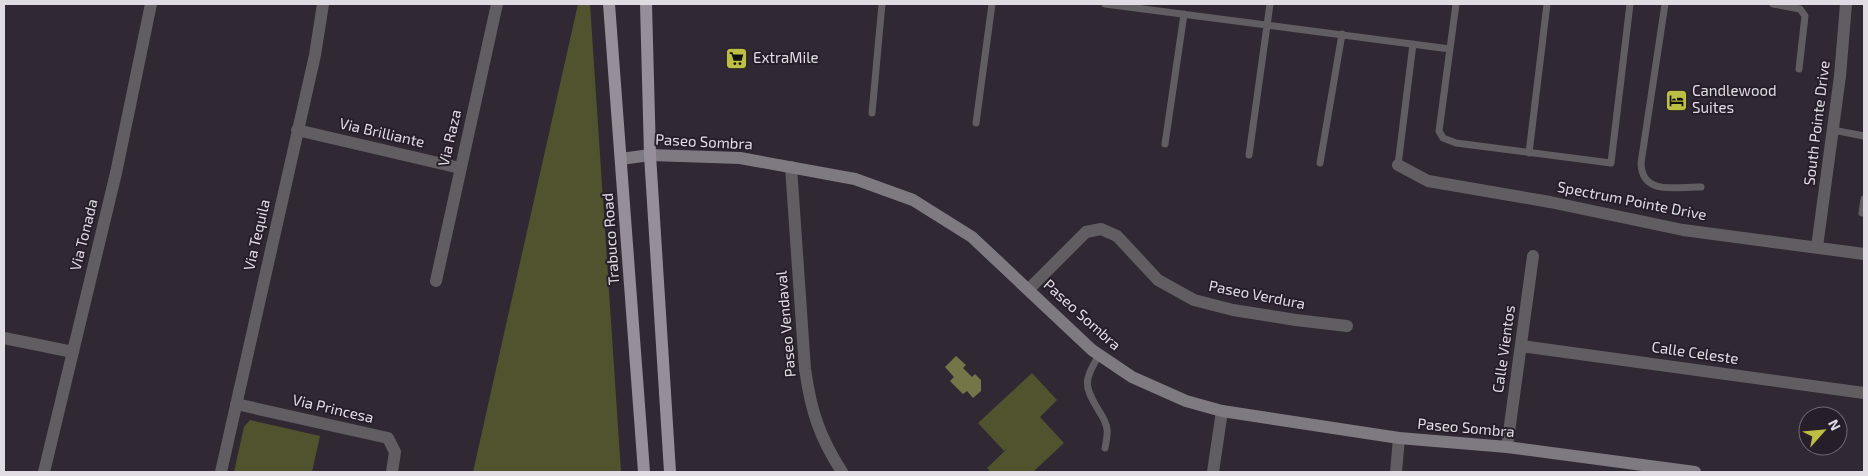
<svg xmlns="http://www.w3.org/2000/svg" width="1868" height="476" font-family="'Exo 2',sans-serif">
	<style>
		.green { fill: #51532e }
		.water { fill: #747648 }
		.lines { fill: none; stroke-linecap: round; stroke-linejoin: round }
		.lane { stroke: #615d62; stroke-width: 7 }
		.street { stroke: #615d62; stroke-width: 12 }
		.secondary { stroke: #7f7981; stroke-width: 12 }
		.primary { stroke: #968e98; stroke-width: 12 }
		.labels { text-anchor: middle; stroke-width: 4; stroke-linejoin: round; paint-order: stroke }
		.poi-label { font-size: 15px; fill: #e1dce3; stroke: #261e28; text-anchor: start }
		.street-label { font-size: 15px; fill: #e1dce3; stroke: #261e28 }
	</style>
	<rect width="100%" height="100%" fill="#302832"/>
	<path class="green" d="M578 4H590L621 472H473Z
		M1032 373 1057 400 1040 417 1064 443 1033 472H991L987 468 1008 448 1004 451 978 423Z
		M250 420 320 436 312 472H234L244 427Z"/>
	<path class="water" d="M956 356 966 365 963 368 972 377 975 374 981 380V391L973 398 967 391 963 394 950 381 954 377 945 367Z"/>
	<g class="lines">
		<path class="lane" d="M1105 4 1450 49
			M1456 4 1439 131 1443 138 1456 143 1611 163 1630 4
			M1665 4 1641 163C1642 197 1678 186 1701 187
			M1773 4 1800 9 1805 16 1799 69
			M872 113 882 4
			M976 123 992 4
			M1833 130 1864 136
			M1165 144 1184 14
			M1529 153 1547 4
			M1249 155 1270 4
			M1320 163 1342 34
			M1398 165 1413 44
			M1864 199 1862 213H1864
			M1099 355C1084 381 1083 385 1099 411 1103 417 1106 422 1107 429 1108 435 1106 442 1105 448"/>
		<path class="street" d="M297 130 460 168
			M1398 165 1428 181 1550 202 1683 230 1864 254
			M791 167 805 369C811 411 819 436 842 472
			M1817 247 1840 76 1846 4
			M436 281 497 4
			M1029 289 1086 232 1101 229 1117 236 1158 280 1194 300 1233 310 1296 320 1347 326
			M4 338 73 352
			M1521 346 1864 393
			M236 404 388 438 395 452 392 472
			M1507 447 1533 256
			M44 472 116 173 151 4
			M221 472 315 55 323 4
			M1213 472 1222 411
			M1396 472 1399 438"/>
		<path class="secondary" d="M621 159 650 155 740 158 855 179 913 200 972 237 1092 350 1132 377 1186 401 1222 411 1399 438 1507 447 1695 472"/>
		<path class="primary" d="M609 4 644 472
			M646 4 650 155 670 472"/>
	</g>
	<defs>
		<symbol id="supermarket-square" viewBox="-11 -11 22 22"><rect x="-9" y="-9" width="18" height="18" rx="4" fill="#bcbf44" stroke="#261e28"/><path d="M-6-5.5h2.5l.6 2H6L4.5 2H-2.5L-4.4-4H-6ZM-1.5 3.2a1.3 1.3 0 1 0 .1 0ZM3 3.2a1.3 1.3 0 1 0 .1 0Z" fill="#111"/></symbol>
		<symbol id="hotel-square" viewBox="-11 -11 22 22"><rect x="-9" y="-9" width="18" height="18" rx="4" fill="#bcbf44" stroke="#261e28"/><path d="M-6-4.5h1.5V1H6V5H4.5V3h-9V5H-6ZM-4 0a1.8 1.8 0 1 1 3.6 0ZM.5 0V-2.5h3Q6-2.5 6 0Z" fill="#111"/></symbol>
	</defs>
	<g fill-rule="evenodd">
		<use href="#supermarket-square" x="724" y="46" width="25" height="25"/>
		<use href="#hotel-square" x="1664" y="88" width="25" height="25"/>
	</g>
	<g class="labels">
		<g class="poi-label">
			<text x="753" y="63">ExtraMile</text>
			<text x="1692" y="96">Candlewood<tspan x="1692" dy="17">Suites</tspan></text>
		</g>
		<g class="street-label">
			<text transform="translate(1817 123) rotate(-83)" y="5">South Pointe Drive</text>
			<text transform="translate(382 133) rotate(13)" y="5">Via Brilliante</text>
			<text transform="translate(450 138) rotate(-77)" y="5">Via Raza</text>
			<text transform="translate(704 142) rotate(3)" y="5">Paseo Sombra</text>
			<text transform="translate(1632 201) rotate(11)" y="5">Spectrum Pointe Drive</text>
			<text transform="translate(84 235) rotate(-76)" y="5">Via Tonada</text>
			<text transform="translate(257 235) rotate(-77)" y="5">Via Tequila</text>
			<text transform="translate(611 239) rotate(-94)" y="5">Trabuco Road</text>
			<text transform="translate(1257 295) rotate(11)" y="5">Paseo Verdura</text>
			<text transform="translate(1082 315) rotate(42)" y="5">Paseo Sombra</text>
			<text transform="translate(786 324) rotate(-95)" y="5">Paseo Vendaval</text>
			<text transform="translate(1504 349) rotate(-82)" y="5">Calle Vientos</text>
			<text transform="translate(1695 353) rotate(8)" y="5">Calle Celeste</text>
			<text transform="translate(333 409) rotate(13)" y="5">Via Princesa</text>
			<text transform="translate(1466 428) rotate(5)" y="5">Paseo Sombra</text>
		</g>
	</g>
	<rect width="1868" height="476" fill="none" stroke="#e1dce3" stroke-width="10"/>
	<g transform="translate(1823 431) rotate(63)"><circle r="24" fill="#261e28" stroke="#716a73"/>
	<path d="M0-4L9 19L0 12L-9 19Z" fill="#bcbf44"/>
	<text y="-8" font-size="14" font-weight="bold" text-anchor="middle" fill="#e1dce3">N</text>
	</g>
</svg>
